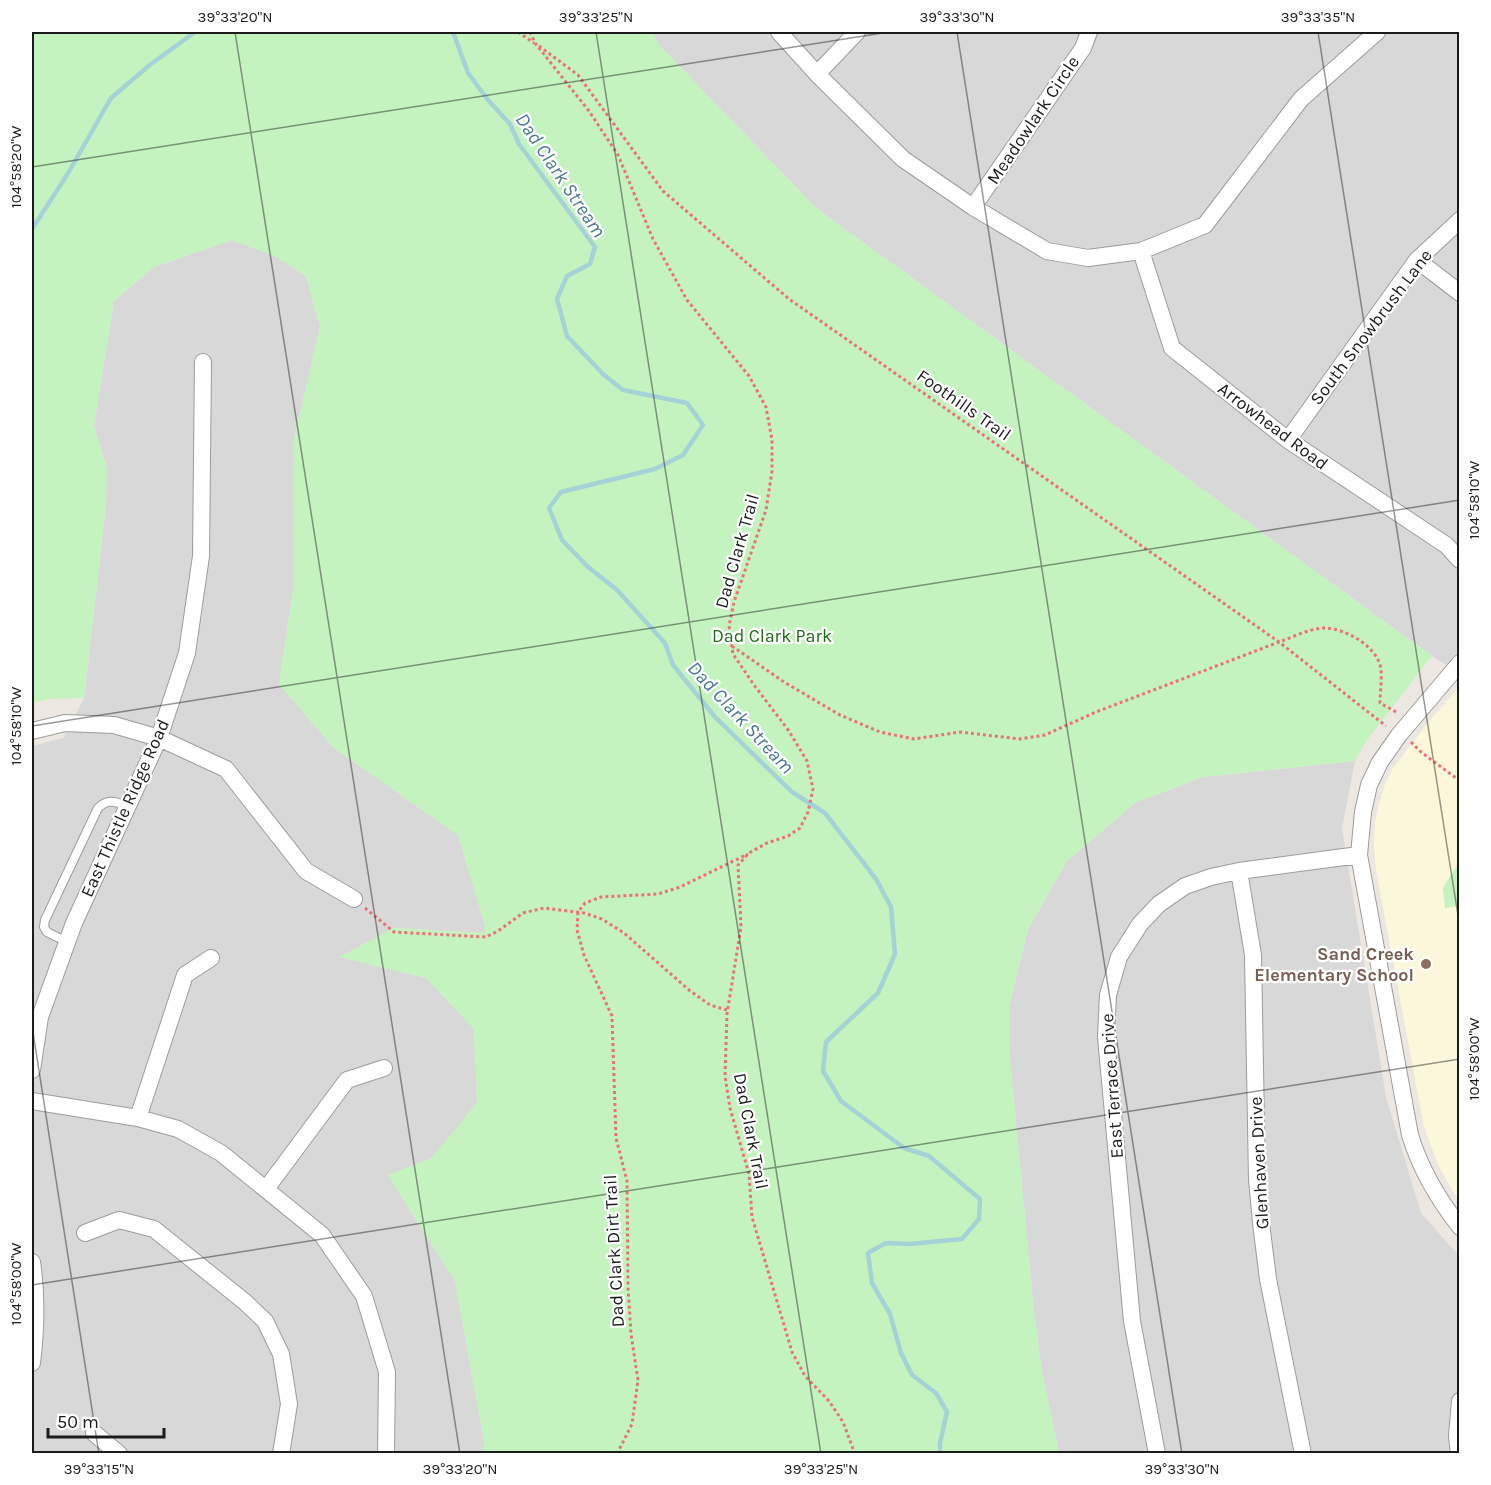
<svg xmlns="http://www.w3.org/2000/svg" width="1491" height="1485" font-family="Karla,sans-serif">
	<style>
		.residential { fill: #d9d8d8 }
		.education { fill: #fbf7da }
		.park { fill: #c4f3c0 }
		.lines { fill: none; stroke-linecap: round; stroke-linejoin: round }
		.stream { stroke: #a5d2d6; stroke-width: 4.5 }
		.service-casing { stroke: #9c9c9c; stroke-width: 10 }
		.minor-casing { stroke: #9c9c9c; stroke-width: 18 }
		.path { stroke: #ec7176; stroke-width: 3; stroke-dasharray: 3 3; stroke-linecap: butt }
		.service { stroke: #fff; stroke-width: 8 }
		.minor { stroke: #fff; stroke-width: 16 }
		.ticks { fill: none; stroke: #1b1b1b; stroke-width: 1.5; stroke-opacity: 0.45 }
		.education-dot { fill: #8d6e63; stroke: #fff; stroke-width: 2 }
		.labels { text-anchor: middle; stroke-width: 4.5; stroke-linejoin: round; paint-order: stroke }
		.street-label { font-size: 18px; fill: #1b1b1b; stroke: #fff }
		.park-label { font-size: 18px; fill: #1a6d14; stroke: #fff }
		.education-label { font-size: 18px; font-weight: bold; fill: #785e54; stroke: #fff; text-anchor: end }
		.water-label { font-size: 20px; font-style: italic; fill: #4b7893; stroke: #fff }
		.neatline { fill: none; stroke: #1b1b1b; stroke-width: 2 }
		.ticks-label { font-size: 15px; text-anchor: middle; fill: #1b1b1b }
	</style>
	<rect width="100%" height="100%" fill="#ece7e1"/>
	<path class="residential" d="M652 32H1459V673L1432 656 816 208 659 45Z
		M232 240 277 257 306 276 320 327 293 443V591L279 684 334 748 458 835 485 925V933L394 928 340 957 426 978 474 1028 477 1103 432 1158 388 1175 455 1281 484 1441V1453L32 1454V746L63 738 84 698 106 505 107 469 94 426 114 301 154 267Z
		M1355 761 1342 829 1386 1097 1421 1213 1459 1256V1453H1059L1042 1372 1034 1312 1009 1048V1007L1028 929 1067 861 1135 803 1202 777Z"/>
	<path class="education" d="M1459 687V1202L1439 1167 1424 1127 1376 870 1374 845 1375 822 1379 804 1385 784 1393 768 1427 724Z"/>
	<path class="park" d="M32 32H652L659 45 816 208 1432 656 1367 740 1355 761 1202 777 1135 803 1067 861 1028 929 1009 1007V1048L1034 1312 1042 1372 1059 1453H484V1441L455 1281 388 1175 432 1158 477 1103 474 1029 426 978 339 957 394 928 484 933 485 925 458 835 334 748 279 684 293 591V443L320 327 306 276 277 257 232 240 154 267 114 301 94 426 107 469 106 505 84 698 50 699 32 703Z
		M1459 862V906L1445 908 1443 888Z"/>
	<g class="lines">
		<path class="stream" d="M453 32 468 73 488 100 510 124 519 144 595 247 590 264 567 276 557 299 567 336 603 374 623 390 687 403 703 425 683 455 655 469 561 492 549 508 562 540 587 566 617 590 665 643 673 665 715 717 792 792 825 813 876 879 891 907 895 954 878 993 826 1042 823 1071 841 1101 904 1148 929 1156 980 1199 979 1219 962 1239 909 1244 886 1243 868 1253 872 1283 890 1314 901 1353 912 1375 936 1393 947 1412 940 1443V1454
			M32 229 67 175 111 98 151 64 195 32"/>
		<defs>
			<path id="service" d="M67 942 47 932 44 927 45 920 98 808C108 798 116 802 128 806"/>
			<path id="minor" d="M779 32 817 74 903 159 973 207 1047 251 1088 258 1141 251 1205 225 1301 99 1377 32
				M817 74 857 32
				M973 207 1083 48 1089 32
				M1141 251 1172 348 1288 440 1446 545 1460 560
				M1417 260 1460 293
				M1288 440 1417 260 1460 220
				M1460 663 1399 735 1380 762 1369 785 1363 812 1359 855 1410 1135C1420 1168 1438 1199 1460 1227
				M32 731 65 723 114 725 159 738 226 769 306 871 354 899
				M1239 871 1253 955 1257 1179 1261 1223 1268 1279 1303 1454
				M32 1070 40 1017 74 923 159 738 187 653 201 556 203 362
				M32 1101 138 1118 178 1129 221 1153 322 1235 364 1296 387 1372 386 1454
				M138 1118 185 975 211 958
				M266 1189 347 1080 384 1068
				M85 1233 119 1220 154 1229 245 1302 265 1321 281 1354 289 1404 281 1454
				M32 1262C37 1295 36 1330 32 1363
				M94 1433 119 1454
				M1157 1454 1132 1321 1106 1037 1108 995 1119 957 1140 924 1159 904 1185 886 1211 877 1239 871 1359 855
				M1459 1454 1457 1436 1460 1401"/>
		</defs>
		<use href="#service" class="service-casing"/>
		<use href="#minor" class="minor-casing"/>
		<path class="path" d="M518 32 534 43
			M530 32 535 43 589 111 618 155 653 239 687 300 749 376 766 407 772 440V471L766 510 734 602 729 626 733 654 754 685 789 731 807 761 813 789 808 812 800 828 788 836 767 843 749 853 738 865 741 927 727 1014 725 1076 730 1108 749 1174 752 1217 792 1352 805 1376 829 1401 843 1422 855 1454
			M539 46 578 75 663 191 789 299 1279 642C1293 637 1308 629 1324 628 1345 628 1379 647 1381 670 1382 680 1380 692 1380 703L1398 713
			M732 646 784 682 840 715 880 732 914 739 960 732 1020 739 1045 735 1096 712 1279 642 1386 726
			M1411 742 1421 752 1460 781
			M365 908 394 932 486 937 498 931 523 913 544 908 584 913 602 919 624 933 689 990 710 1005 727 1010
			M617 1454 632 1424 638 1380 631 1334 628 1287 627 1181 616 1138 612 1016 584 955 577 930 578 912 585 903 601 897 658 894 680 887 748 854"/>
		<use href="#service" class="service"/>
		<use href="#minor" class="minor"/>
	</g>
	<path class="ticks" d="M235 32 460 1454M596 32 821 1454M957 32 1182 1454M1318 32 1460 928M32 167 889 32M32 726 1460 500M32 1026 99 1454M32 1285 1460 1059"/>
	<circle class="education-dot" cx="1426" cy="964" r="6"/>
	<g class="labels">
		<g class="street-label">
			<text transform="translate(1033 120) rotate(-56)" y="6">Meadowlark Circle</text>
			<text transform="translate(1371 327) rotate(-53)" y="6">South Snowbrush Lane</text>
			<text transform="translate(964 405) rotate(35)" y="6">Foothills Trail</text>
			<text transform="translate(1273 426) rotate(37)" y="6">Arrowhead Road</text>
			<text transform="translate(737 551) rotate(-74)" y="6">Dad Clark Trail</text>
			<text transform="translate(125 808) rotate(-66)" y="6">East Thistle Ridge Road</text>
			<text transform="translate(1112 1086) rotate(-94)" y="6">East Terrace Drive</text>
			<text transform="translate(751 1131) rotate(79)" y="6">Dad Clark Trail</text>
			<text transform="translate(1259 1163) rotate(-93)" y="6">Glenhaven Drive</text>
			<text transform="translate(614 1251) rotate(-93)" y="6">Dad Clark Dirt Trail</text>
		</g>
		<g class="park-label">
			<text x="772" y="642">Dad Clark Park</text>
		</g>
		<g class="education-label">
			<text x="1414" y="960">Sand Creek<tspan x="1414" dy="21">Elementary School</tspan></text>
		</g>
		<g class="water-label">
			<text transform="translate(561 175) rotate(56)" y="7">Dad Clark Stream</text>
			<text transform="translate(741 717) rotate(47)" y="7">Dad Clark Stream</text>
		</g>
	</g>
	<rect width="1491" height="1485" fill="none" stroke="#ffffff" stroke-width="66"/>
	<path d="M48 1428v9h116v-9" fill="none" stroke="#1b1b1b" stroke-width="3"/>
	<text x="57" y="1428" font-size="18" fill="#1b1b1b" stroke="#ffffff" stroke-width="4.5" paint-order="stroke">50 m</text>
	<rect x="33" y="33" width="1425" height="1419" class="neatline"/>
	<g class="ticks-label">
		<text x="235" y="22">39°33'20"N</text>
		<text x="596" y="22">39°33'25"N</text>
		<text x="957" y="22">39°33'30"N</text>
		<text x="1318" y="22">39°33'35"N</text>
		<text transform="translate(16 167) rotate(-90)" y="5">104°58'20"W</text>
		<text transform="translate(1474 500) rotate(-90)" y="5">104°58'10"W</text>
		<text transform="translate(16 726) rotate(-90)" y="5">104°58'10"W</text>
		<text transform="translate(1474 1059) rotate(-90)" y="5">104°58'00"W</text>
		<text transform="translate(16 1284) rotate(-90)" y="5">104°58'00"W</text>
		<text x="99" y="1474">39°33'15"N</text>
		<text x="460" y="1474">39°33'20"N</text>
		<text x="821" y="1474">39°33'25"N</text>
		<text x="1182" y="1474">39°33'30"N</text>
	</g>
</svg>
